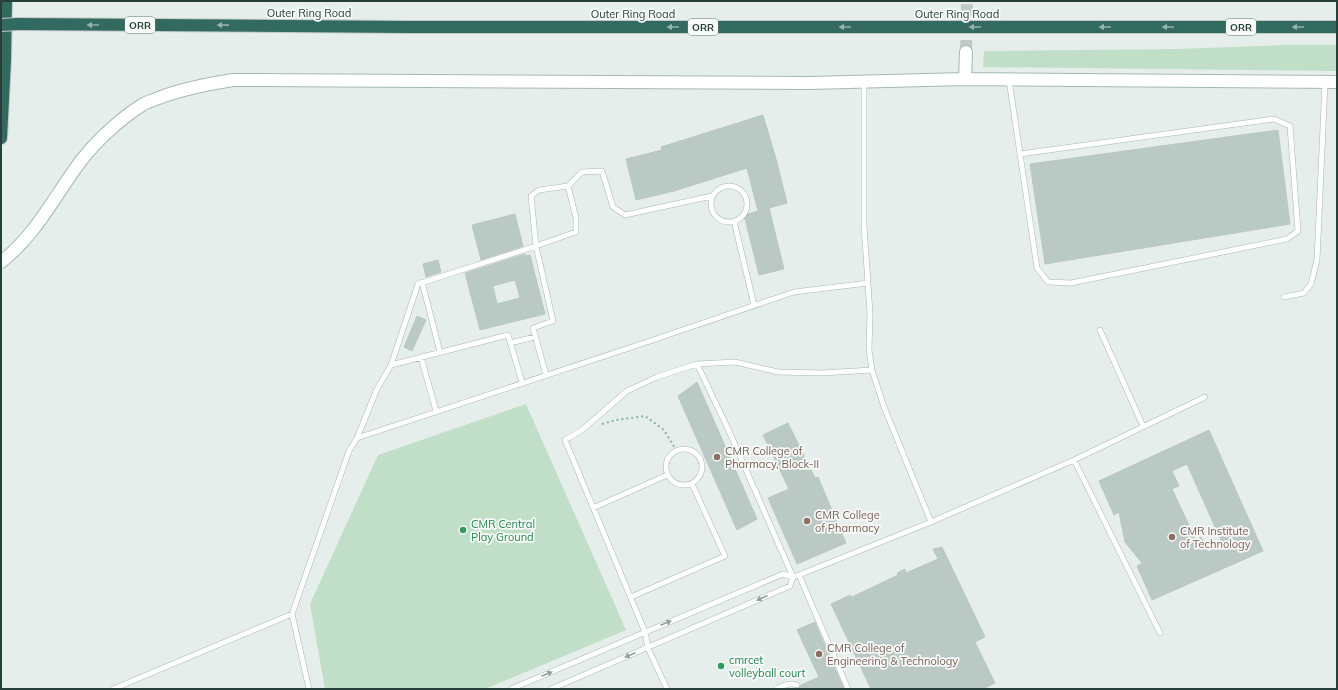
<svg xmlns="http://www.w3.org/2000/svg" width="1338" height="690" font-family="Mulish,sans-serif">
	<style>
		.green { fill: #c1dec9 }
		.building { fill: #bbc9c4; stroke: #b9c8c2; fill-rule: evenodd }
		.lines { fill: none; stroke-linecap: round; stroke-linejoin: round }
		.secondary-tunnel { stroke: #c0cbc7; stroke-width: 12; stroke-dasharray: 12 6; stroke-linecap: butt }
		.service-casing { stroke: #a9b6b2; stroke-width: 6 }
		.secondary-casing { stroke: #a5b9b3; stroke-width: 14 }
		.motorway-casing { stroke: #c2cac8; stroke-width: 14 }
		.path { stroke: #89b0a4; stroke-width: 2; stroke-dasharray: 2 3; stroke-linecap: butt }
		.service { stroke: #fff; stroke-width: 5 }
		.secondary { stroke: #fff; stroke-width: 12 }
		.motorway { stroke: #336a60; stroke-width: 12 }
		.motorway-bridge-casing { stroke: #c2cac8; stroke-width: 14; stroke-linecap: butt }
		.motorway-bridge { stroke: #336a60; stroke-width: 12 }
		.oneway { fill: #95b2ac }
		.oneway2 { fill: #92a09c }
		.education-dot { fill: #8d6e63; stroke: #f7faf9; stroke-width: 1.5 }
		.leisure-dot { fill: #2e9e5b; stroke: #f7faf9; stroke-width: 1.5 }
		.labels { text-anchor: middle; stroke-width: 3.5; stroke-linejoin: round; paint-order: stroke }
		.shield { fill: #f7faf9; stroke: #657873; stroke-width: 1 }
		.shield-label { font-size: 10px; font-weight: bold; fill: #264039 }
		.street-label { font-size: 11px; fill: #264039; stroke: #f7faf9 }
		.education-label { font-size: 11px; fill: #785e54; stroke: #f7faf9; text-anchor: start }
		.leisure-label { font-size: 11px; fill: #27864d; stroke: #f7faf9; text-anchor: start }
	</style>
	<rect width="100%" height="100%" fill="#e6eeeb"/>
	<path class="green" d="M1284 45H1337V71L983 67 984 51 1178 49Z
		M526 404 626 630 485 689H325L310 604 378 455Z"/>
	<path class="building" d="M763 115 776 159 787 203 769 208 784 269 759 275 744 215 758 211 747 168 674 191 636 200 626 159 662 150 661 147Z
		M1278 130 1290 224 1045 264 1030 164Z
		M515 214 523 246 481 260 472 225Z
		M525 254V256L530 255 545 314 480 330 465 273ZM515 280 520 298 497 304 493 286Z
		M438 260 441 272 426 277 423 264Z
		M417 316 426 320 412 351 404 347Z
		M697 382 757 519 737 530 678 396Z
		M788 423 815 478 818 477 846 543 797 564 768 498 789 489 763 435Z
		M1209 430 1263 551 1152 600 1137 566 1142 563 1125 542 1119 512 1114 515 1099 481ZM1187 464 1223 545 1208 552 1201 537 1196 540 1172 489 1179 486 1172 471Z
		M942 547 985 637 975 642 995 683 983 689H871L831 604 850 595 852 597 898 575 897 573 905 569 906 573 938 559 933 549Z
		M815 622 819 632 844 689H791H798L801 685 819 677 797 630Z"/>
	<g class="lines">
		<path class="secondary-tunnel" d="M966 52 967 1"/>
		<defs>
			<path id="service" d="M1009 80 1037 268 1048 282 1071 283 1287 239 1298 231 1290 126 1274 119 1020 154
				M864 82V226L870 313 869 350 872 370 884 407 931 522
				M711 204a18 18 0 1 1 36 0a18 18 0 1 1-36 0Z
				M734 221 754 305
				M422 282 440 352
				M1284 297 1304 293 1311 284 1317 260 1325 83
				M1100 330 1143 426
				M510 343 535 337
				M421 357 436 411
				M391 365 508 335 522 382
				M546 375 533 328 553 321 536 246 576 232V218L568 186 582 172 602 171 613 207 625 215 712 196
				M357 438 377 389 391 365 418 284 536 246 531 196 539 190 568 186
				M666 467a18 18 0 1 1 36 0a18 18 0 1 1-36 0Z
				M1074 460 1160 633
				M593 508 667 475
				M799 575 848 689
				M631 597 725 556 692 484
				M292 614 349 451 357 438 650 341 794 292 868 283
				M113 689 292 614 309 689
				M511 689 783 574 793 577 799 575 931 522 1074 460 1205 397
				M551 689 790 586 793 577 729 431 697 364
				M667 689 648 648 645 632 565 440 582 430 627 391 657 377 697 364 735 362 778 372 822 373 872 370
				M776 689C783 685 790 682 797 685"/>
			<path id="secondary" d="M965 79 966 52
				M1 262C36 235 54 197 80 162 96 141 120 119 142 105 146 102 152 101 156 99 181 89 207 84 233 80L809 83 965 79 1337 82"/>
			<path id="motorway" d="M18 24 408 27H1337
				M1 138 5 60 6 1"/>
		</defs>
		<use href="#service" class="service-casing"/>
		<use href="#secondary" class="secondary-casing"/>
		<use href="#motorway" class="motorway-casing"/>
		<path class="path" d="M602 424 616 420 645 416 664 430 676 450"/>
		<use href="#service" class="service"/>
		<use href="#secondary" class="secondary"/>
		<use href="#motorway" class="motorway"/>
		<defs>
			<path id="motorway-bridge" d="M1 25 18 24"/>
		</defs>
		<use href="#motorway-bridge" class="motorway-bridge-casing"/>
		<use href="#motorway-bridge" class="motorway-bridge"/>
	</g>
	<defs><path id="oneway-solid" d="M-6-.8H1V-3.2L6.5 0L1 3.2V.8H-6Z"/></defs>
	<g class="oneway">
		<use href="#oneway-solid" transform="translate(93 25) rotate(-180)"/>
		<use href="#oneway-solid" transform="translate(223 25) rotate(-179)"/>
		<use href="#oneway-solid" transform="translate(673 27) rotate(180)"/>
		<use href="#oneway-solid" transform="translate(845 27) rotate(180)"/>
		<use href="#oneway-solid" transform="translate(975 27) rotate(180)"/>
		<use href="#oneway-solid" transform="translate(1105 27) rotate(180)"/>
		<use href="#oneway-solid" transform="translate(1168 27) rotate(180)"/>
		<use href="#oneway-solid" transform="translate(1298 27) rotate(180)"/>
	</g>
	<g class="oneway2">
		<use href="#oneway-solid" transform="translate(762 598) rotate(156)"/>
		<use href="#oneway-solid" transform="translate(666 623) rotate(-23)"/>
		<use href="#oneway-solid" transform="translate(630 655) rotate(157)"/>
		<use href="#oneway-solid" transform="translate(547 674) rotate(-23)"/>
	</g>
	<g class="education-dot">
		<circle cx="717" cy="457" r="4"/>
		<circle cx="807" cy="521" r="4"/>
		<circle cx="1172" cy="537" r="4"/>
		<circle cx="819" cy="654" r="4"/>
	</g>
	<g class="leisure-dot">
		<circle cx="463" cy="530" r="4"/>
		<circle cx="721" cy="666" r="4"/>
	</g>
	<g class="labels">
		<g class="shield">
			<rect x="125" y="17" width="30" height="16" rx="3"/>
			<rect x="688" y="19" width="30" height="16" rx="3"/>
			<rect x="1226" y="19" width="30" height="16" rx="3"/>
		</g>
		<g class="shield-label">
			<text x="140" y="29">ORR</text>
			<text x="703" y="31">ORR</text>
			<text x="1241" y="31">ORR</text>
		</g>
		<g class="street-label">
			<text x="309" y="17">Outer Ring Road</text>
			<text x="633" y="18">Outer Ring Road</text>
			<text x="957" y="18">Outer Ring Road</text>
		</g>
		<g class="education-label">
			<text x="725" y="455">CMR College of<tspan x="725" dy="13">Pharmacy, Block-II</tspan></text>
			<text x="815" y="519">CMR College<tspan x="815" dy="13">of Pharmacy</tspan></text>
			<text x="1180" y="535">CMR Institute<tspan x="1180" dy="13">of Technology</tspan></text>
			<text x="827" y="652">CMR College of<tspan x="827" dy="13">Engineering &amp; Technology</tspan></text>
		</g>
		<g class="leisure-label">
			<text x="471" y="528">CMR Central<tspan x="471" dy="13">Play Ground</tspan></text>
			<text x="729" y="664">cmrcet<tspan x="729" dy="13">volleyball court</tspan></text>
		</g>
	</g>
	<rect width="1338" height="690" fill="none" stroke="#264039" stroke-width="4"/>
</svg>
